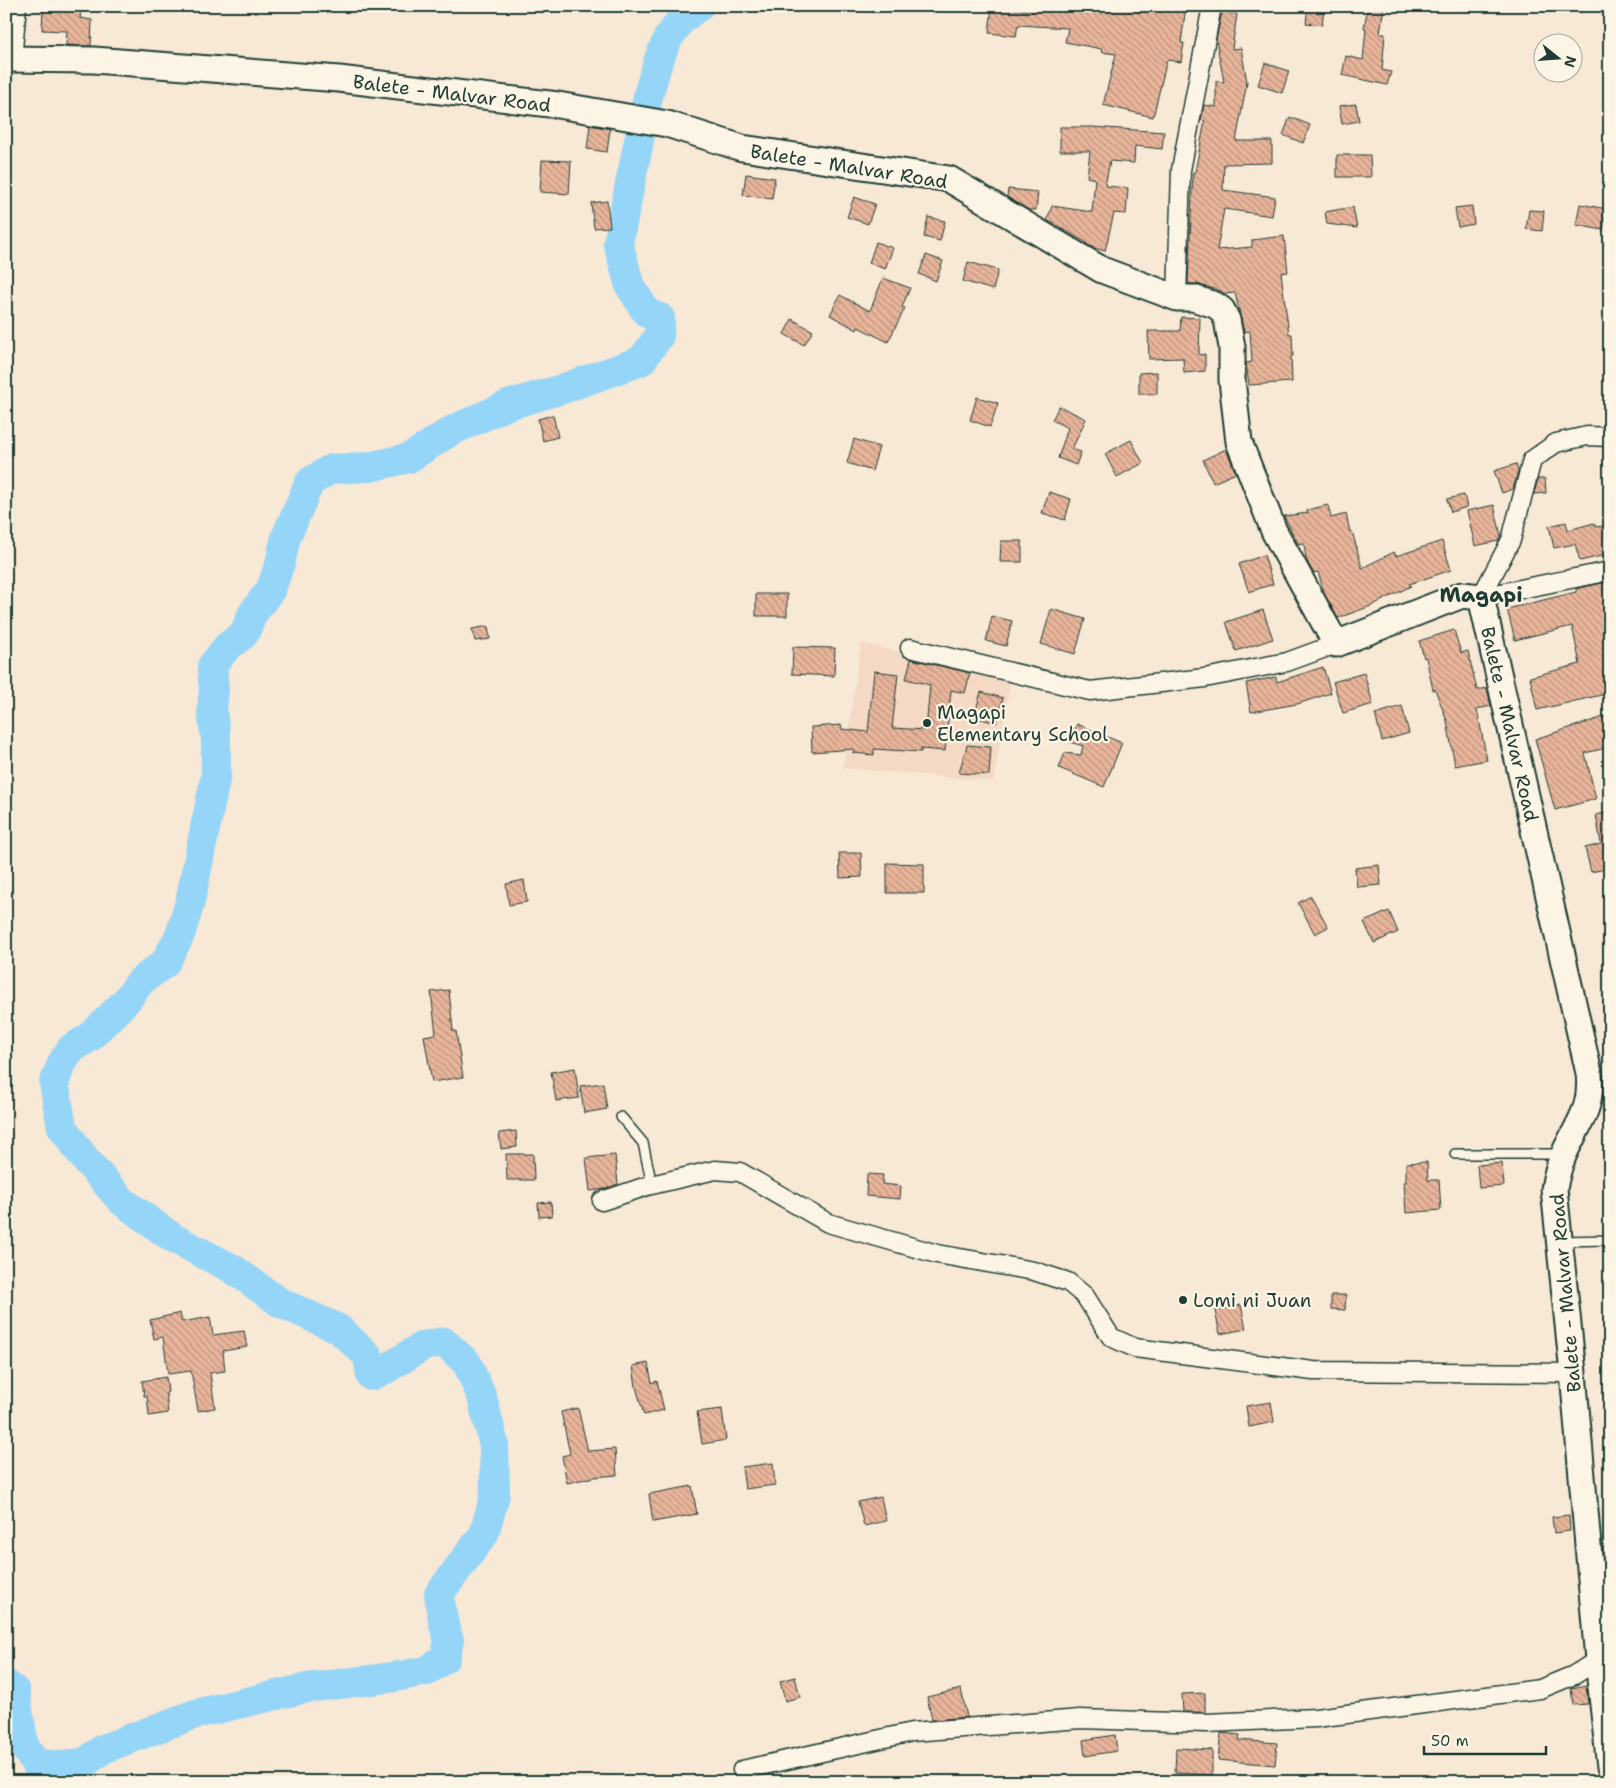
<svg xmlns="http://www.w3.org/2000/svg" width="1616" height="1788" font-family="'Shantell Sans',sans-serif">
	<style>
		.built { fill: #f4d9c4 }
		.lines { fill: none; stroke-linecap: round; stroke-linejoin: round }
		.river { stroke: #95d5f7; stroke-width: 30 }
		.building { fill: url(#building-back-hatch); stroke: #1f3d34 }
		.service-casing { stroke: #1f3d34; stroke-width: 12 }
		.minor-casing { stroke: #1f3d34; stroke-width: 21 }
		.secondary-casing { stroke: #1f3d34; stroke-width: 29 }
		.service { stroke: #fcf5e5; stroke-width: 9 }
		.minor { stroke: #fcf5e5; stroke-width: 18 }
		.secondary { stroke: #fcf5e5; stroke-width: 25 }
		.poi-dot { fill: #1f3d34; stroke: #fcf5e5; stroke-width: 2 }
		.labels { text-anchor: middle; stroke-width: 4.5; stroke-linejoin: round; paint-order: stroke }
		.street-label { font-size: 19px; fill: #1f3d34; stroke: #fcf5e5 }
		.poi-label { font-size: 19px; fill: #1f3d34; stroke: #fcf5e5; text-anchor: start }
		.quarter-label { font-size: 21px; font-weight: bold; fill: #1f3d34; stroke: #fcf5e5 }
	</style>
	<defs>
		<pattern id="building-back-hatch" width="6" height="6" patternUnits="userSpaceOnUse" patternTransform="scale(1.25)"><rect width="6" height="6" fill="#e9b59b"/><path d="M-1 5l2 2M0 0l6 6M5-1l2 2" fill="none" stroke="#bc947f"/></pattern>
	</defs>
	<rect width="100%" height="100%" fill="#f8e8d6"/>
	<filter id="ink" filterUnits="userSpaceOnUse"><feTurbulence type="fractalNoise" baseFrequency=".02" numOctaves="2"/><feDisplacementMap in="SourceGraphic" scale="10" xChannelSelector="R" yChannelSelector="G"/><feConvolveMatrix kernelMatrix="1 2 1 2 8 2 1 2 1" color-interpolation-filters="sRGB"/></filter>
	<g filter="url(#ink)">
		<path class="built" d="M861 643 1011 679 993 781 843 768Z"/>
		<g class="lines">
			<path class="river" d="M6 1684 15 1691 24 1746 36 1764 65 1766 86 1762 103 1749 195 1714 307 1688 394 1677 427 1671 445 1658 449 1640 443 1621 439 1594 484 1534 495 1495 494 1445 482 1397 467 1363 444 1342 423 1346 386 1369 371 1376 368 1356 339 1329 281 1303 233 1269 173 1238 122 1201 85 1159 62 1127 54 1083 62 1063 71 1049 90 1037 126 1001 141 981 165 963 180 935 190 902 216 775V739L212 711 214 689 212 666 227 647 244 634 253 613 271 589 280 563 286 537 310 482 331 469 369 467 409 458 451 431 508 405 562 389 641 361 659 336 660 318 647 313 630 286 618 243 649 92 659 59 668 38 682 19 699 6"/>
		</g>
		<path class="building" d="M992 6 1028 10V6H1186L1181 43H1184L1181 62 1167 60 1153 117 1103 105 1116 54 1101 52 1102 49 1065 42 1068 28 1018 25 1016 36 989 33Z
			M1308 6 1324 7 1322 25 1306 23Z
			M1368 6H1384L1380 34H1385L1382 70 1391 72 1387 85 1342 75 1346 56 1363 60 1366 28H1364Z
			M43 8 81 11 80 18 92 20 91 46 66 45 67 31 42 30Z
			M1222 12 1237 14 1232 49 1241 48 1247 82 1236 141H1272V163L1224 164 1223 190 1275 197 1272 216 1224 209 1217 250 1252 247V240L1284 236 1288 272 1281 273 1289 334H1292L1293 356H1291L1292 382 1249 385 1246 363 1252 362 1250 331 1244 332 1235 293 1225 294 1221 291 1197 284H1188L1193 172H1195L1205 121 1201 120 1204 105 1216 107V81L1224 82 1216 40Z
			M1265 63 1289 71 1282 93 1258 85Z
			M1356 104 1359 121 1342 124 1339 106Z
			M1290 117 1310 125 1303 143 1283 135Z
			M590 125 610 129 607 152 587 149Z
			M1060 127H1092L1164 132 1162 149 1135 146 1134 163 1110 161 1105 186 1128 188 1126 214 1114 213 1105 251 1094 248 1086 244 1087 243 1047 220 1052 206 1092 212 1095 179 1087 177 1090 151H1060Z
			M1337 155H1370L1371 177H1337Z
			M542 160 571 161 569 194 540 192Z
			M746 174 775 178 772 199 743 195Z
			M1008 189 1038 192 1036 210H1029L1007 197Z
			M854 197 875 204 868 224 847 217Z
			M607 201 610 227 594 228 591 203Z
			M1580 204 1607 209 1603 230 1576 225Z
			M1472 206 1474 224 1458 227 1455 208Z
			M1353 207 1357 228 1327 224 1325 212Z
			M1529 210 1544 211 1542 231 1526 229Z
			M928 217 945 221 940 241 924 237Z
			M876 242 893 248 885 269 869 263Z
			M926 255 943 261 936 281 919 274Z
			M968 262 998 270 993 290 963 281Z
			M883 278 910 288 902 307 905 308 888 342 858 327 857 330 830 315 840 295 870 311Z
			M1181 317 1200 318 1199 355 1205 354V371L1184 373 1183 358 1149 359 1148 331H1180Z
			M792 319 813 331 804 345 784 334Z
			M1157 372V394H1139V373Z
			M977 397 998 403 990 427 970 420Z
			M1059 406 1086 419 1072 449 1081 452 1076 465 1058 458 1068 428 1052 420Z
			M553 415 558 437 543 441 538 419Z
			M854 439 879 447 872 471 847 463Z
			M1131 440 1143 463 1117 477 1105 454Z
			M1226 449 1236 473 1213 483 1203 460Z
			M1516 464 1518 471 1513 489 1502 493 1494 471Z
			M1538 479H1545L1546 493 1534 494Z
			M1049 492 1071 499 1065 520 1042 513Z
			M1464 495 1467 507 1451 512 1447 499Z
			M1328 505 1331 518 1346 514 1350 532 1352 531 1362 568 1394 552 1396 556 1442 541 1451 570 1409 584 1411 586 1371 606 1338 618 1325 595 1318 572 1313 573 1306 559 1304 543 1298 544 1284 516 1308 513 1307 510Z
			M1494 505 1501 536 1498 541 1475 546 1467 511Z
			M1566 522 1568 530 1594 523 1596 527 1610 525V554L1580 561 1575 544 1554 548 1549 526Z
			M1001 541H1022V562H1000Z
			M1264 555 1273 584 1249 592 1239 564Z
			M1607 582 1610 597V660H1606L1610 678V693L1537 710 1530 677 1580 664 1572 626 1515 640 1507 609 1576 592V589Z
			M756 594H787V616H756Z
			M1051 609 1085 619 1075 654 1041 644Z
			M1263 610 1273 639 1236 651 1226 622Z
			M992 616 1012 621 1006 646 986 641Z
			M488 626 490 639 475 641 472 629Z
			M1454 630 1461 653 1468 651 1477 690 1487 688 1491 706 1477 709 1487 760 1455 766 1447 721 1435 689 1433 690 1426 657 1424 658 1419 641Z
			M793 647 835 648 834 676 792 674Z
			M911 659 970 673 965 693 951 690 945 751 921 749V752L874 749V755L853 753 854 749 812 752 811 727 841 725 842 729 868 732 874 671 898 674 892 728 926 730 930 685 906 679Z
			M1323 667 1331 693 1297 704 1251 712 1246 683 1276 677 1277 682Z
			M1364 673 1373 704 1343 713 1333 682Z
			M981 692 1003 698 996 723 974 717Z
			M1402 706 1409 733 1382 741 1375 714Z
			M1610 715V747L1585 753 1596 799 1555 810 1535 739Z
			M1077 724 1122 743 1104 787 1059 768 1065 753 1081 755 1083 746 1070 742Z
			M967 745 991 747 989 775 959 773Z
			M1610 812V868L1591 872 1585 848 1601 844 1596 815Z
			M839 853H861L862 877 840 878Z
			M887 863 924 864V893H887Z
			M1379 865 1381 885 1357 887 1355 868Z
			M524 880 527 902 509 905 506 884Z
			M1311 896 1328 927 1315 934 1298 903Z
			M1389 911 1398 932 1374 943 1364 922Z
			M449 990 453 1031H456L463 1077 432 1082 424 1036 436 1034 431 992Z
			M575 1068 579 1098 556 1101 551 1072Z
			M603 1083 607 1109 584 1113 580 1086Z
			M516 1131 517 1147 501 1149 499 1133Z
			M506 1154H533L534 1180H507Z
			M615 1155 618 1184 605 1189 590 1191 586 1158Z
			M1427 1162 1428 1180H1439L1441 1210 1406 1213 1404 1182H1406V1163Z
			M1502 1163 1504 1186 1479 1188 1477 1165Z
			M867 1174 883 1175 882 1184 901 1186 900 1199 866 1196Z
			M551 1202 552 1216 539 1217 538 1203Z
			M1331 1295H1346L1345 1310 1331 1309Z
			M1241 1305 1246 1329 1220 1334 1215 1311Z
			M180 1313 182 1322 210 1317 213 1335 244 1331 247 1347 223 1351 225 1371 210 1373 215 1408 198 1411 191 1371 168 1374 163 1337 154 1339 150 1320Z
			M648 1363 652 1383 657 1381 664 1410 644 1415 636 1387 633 1366Z
			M166 1377 168 1392 166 1393 168 1413 149 1416 147 1396H144L142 1381Z
			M1271 1402 1274 1422 1249 1427 1246 1406Z
			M578 1408 588 1451 615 1449 617 1475 594 1477 567 1483 562 1456 570 1454 561 1412Z
			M722 1409 726 1440 702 1444 697 1412Z
			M773 1463 775 1485 745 1489 742 1467Z
			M692 1486 697 1514 653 1522 649 1494Z
			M881 1497 886 1521 864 1526 858 1502Z
			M1569 1515 1570 1531 1554 1533 1552 1517Z
			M795 1677 800 1697 785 1701 780 1681Z
			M1586 1685 1588 1704 1573 1705 1571 1688Z
			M961 1689 967 1717 932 1720 927 1697Z
			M1205 1693V1712H1183L1182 1694Z
			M1221 1733 1240 1735 1239 1740 1277 1743 1275 1765 1218 1760Z
			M1115 1735 1117 1751 1085 1756 1083 1740Z
			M1176 1748 1212 1750V1775L1175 1773Z"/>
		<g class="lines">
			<defs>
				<path id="service" d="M621 1117 643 1143 652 1185
					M1455 1154H1561
					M1560 1241 1610 1240"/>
				<path id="minor" d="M12 60 17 6
					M1177 298 1181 170 1212 6
					M1481 597 1511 540 1532 460 1556 443 1587 436 1610 437
					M1481 597 1610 571
					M910 648 1090 691 1205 678 1287 662 1336 644
					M602 1201 647 1186 715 1170 740 1172 828 1223 937 1254 1034 1271 1068 1282 1085 1296 1111 1337 1135 1348 1313 1371 1573 1373
					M742 1770 912 1732 1080 1719 1206 1723 1316 1718 1540 1689 1574 1675 1598 1660"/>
				<path id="secondary" d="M6 59 94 60 339 79 558 105 667 124 742 148 949 179 1102 270 1177 298H1193L1215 305 1222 310 1227 320 1232 347V380L1239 442 1274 531 1336 644 1462 595 1481 597 1589 1073C1593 1109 1578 1123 1564 1154 1559 1165 1556 1177 1554 1189L1573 1373 1598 1660 1610 1767"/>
			</defs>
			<use href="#service" class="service-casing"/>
			<use href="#minor" class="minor-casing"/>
			<use href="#secondary" class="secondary-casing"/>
			<use href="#service" class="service"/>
			<use href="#minor" class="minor"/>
			<use href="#secondary" class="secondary"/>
		</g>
	</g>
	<g class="poi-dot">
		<circle cx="927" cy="723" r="5"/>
		<circle cx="1183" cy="1300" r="5"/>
	</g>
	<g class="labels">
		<g class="street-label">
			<text transform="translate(452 93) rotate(7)" y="7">Balete - Malvar Road</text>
			<text transform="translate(849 166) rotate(9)" y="7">Balete - Malvar Road</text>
			<text transform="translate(1510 724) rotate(77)" y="7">Balete - Malvar Road</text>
			<text transform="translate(1565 1293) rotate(-95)" y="7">Balete - Malvar Road</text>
		</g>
		<g class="poi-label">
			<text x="937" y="719">Magapi<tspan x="937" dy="22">Elementary School</tspan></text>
			<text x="1193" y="1307">Lomi ni Juan</text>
		</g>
		<g class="quarter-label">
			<text x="1481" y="602">Magapi</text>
		</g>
	</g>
	<rect width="1616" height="1788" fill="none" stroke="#fcf5e5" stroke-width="25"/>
	<rect x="12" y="12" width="1591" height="1763" fill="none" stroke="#1f3d34" stroke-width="2" filter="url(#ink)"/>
	<g transform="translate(1558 58) rotate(107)"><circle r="24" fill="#fcf5e5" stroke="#a4ab9e"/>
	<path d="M0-4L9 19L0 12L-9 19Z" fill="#1f3d34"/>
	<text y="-8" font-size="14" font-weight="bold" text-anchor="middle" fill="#1f3d34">N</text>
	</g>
	<path d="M1424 1746v8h122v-8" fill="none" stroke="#1f3d34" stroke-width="2.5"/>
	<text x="1431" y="1746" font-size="15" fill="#1f3d34" stroke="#fcf5e5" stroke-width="4" paint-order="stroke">50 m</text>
</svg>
